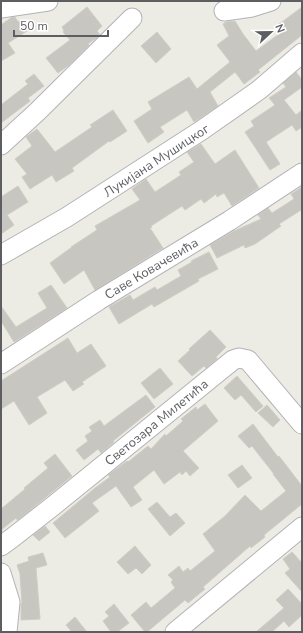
<svg xmlns="http://www.w3.org/2000/svg" width="303" height="633" font-family="'Nunito Sans',sans-serif">
	<style>
		.building { fill: #c8c6c0; stroke: #d0cdc3 }
		.lines { fill: none; stroke-linecap: round; stroke-linejoin: round }
		.minor-casing { stroke: #b1b3b7; stroke-width: 21 }
		.minor { stroke: #fff; stroke-width: 19 }
		.labels { text-anchor: middle; stroke-width: 3; stroke-linejoin: round; paint-order: stroke }
		.street-label { font-size: 13px; fill: #5c5e62; stroke: #fff }
	</style>
	<rect width="100%" height="100%" fill="#ecebe4"/>
	<path class="building" d="M87 7 102 26 97 31 100 35 88 44 89 45 69 65 58 73 46 58 70 40 63 32 64 31 62 27Z
		M302 7V35L258 70 260 72 244 84 235 72 210 92 218 106 194 122 187 110 160 127 164 132 148 143 134 121 152 109 148 102 189 77 197 89 230 62 217 45 229 36 223 24 226 22 235 21 243 34 256 51 283 31 278 25Z
		M12 17H15L18 22 21 20 27 31 8 43 15 53 1 61V25Z
		M157 32 171 49 156 63 141 46Z
		M296 72 302 80V87L284 100 296 115 302 110V127L296 131 292 125 266 142 280 164 270 170 245 132 254 126 251 121 275 105 269 98 286 87 283 83Z
		M34 74 44 86 28 98 30 101 1 123V105L28 84 25 81Z
		M113 110 127 131 110 142 109 141 72 168 74 171 56 182 52 175 30 189 22 177 27 174 15 159 32 146 26 137 37 129 55 152 92 127 90 125Z
		M201 144 215 164 235 150 259 188 232 206 224 193 217 197 216 194 204 203 201 199 185 210 182 206 151 226 152 227 150 228 163 248 95 290 84 270 64 284 50 263 72 247H71L97 230 95 226 140 200 132 189 146 179 155 192 181 175 179 172 194 162 187 152Z
		M18 186 28 202 7 215 14 225 1 234V197Z
		M302 187V212L301 210 279 224 281 226 255 244 245 248 244 245 217 258 210 245 234 231 261 219 258 215 268 208 272 213 294 199 291 194Z
		M209 252 218 269 198 279 199 281 154 307 152 304 119 324 109 307 130 295 133 300 155 287 157 290 181 276 178 270 192 262 191 261Z
		M51 285 67 308 14 342 1 321V306L16 327 47 308 38 293Z
		M210 330 226 347 216 357 217 359 206 368 204 366 192 376 178 361 190 350 189 349Z
		M68 338 77 353 91 344 106 366 82 382 84 384 73 391 65 380 37 397 47 413 29 425 14 401 1 409V381Z
		M160 368 173 384 154 399 141 383Z
		M237 376 263 406 256 412 241 395 235 400 224 388Z
		M146 395 155 407 113 441 114 442 101 453 98 449 84 460 76 450 88 441 85 436 92 431 89 427 100 420 104 426Z
		M205 404 218 421 183 451 199 468 190 476 186 471 182 475 180 472 164 484 154 470 133 487 142 500 131 507 116 486 92 503 99 511 65 538 53 523 95 488 110 477 108 475 115 470 127 461 128 462 148 446 151 449 165 434 166 436 183 421 181 419 196 407 197 410Z
		M267 405 280 420 273 427 258 413Z
		M253 424 278 457 279 456 302 486V504L264 535 265 537 251 548 250 546 203 587 205 589 188 603 185 600 147 632H145L131 615 146 602 151 608 175 588 171 582 173 580 168 575 179 566 183 572 188 568 190 571 215 551 203 534 225 516 245 495 261 511 286 491 273 474H274L252 446 249 448 238 436Z
		M55 454 72 476 19 519 17 520 16 518 1 530V509L25 489 24 488 48 468 44 463Z
		M242 465 252 478 238 488 228 475Z
		M157 502 170 517 176 513 185 523 170 536 148 509Z
		M45 526 50 532 39 541 33 535Z
		M135 546 151 565 142 574 136 568 128 574 117 562Z
		M292 552 302 563V592L285 573 290 569 283 559Z
		M43 553 47 565 36 568 40 619 21 620V604L22 603 20 574 17 565 29 561 28 557Z
		M288 589 302 604V615L289 627 284 621 272 632H256L284 608 276 600Z
		M114 604 129 623 117 632H111L103 621 109 616 105 612Z
		M75 617 87 632H72L66 625Z"/>
	<g class="lines">
		<defs>
			<path id="minor" d="M1 8 48 1
				M224 11 252 7 271 1
				M1 145 37 112 132 18
				M1 255 67 217 202 130 259 90 302 53
				M1 364 99 300 229 221 302 173
				M1 546 12 538 53 506 233 360 239 358 248 360 302 424
				M1 573 10 602 7 632
				M175 632 302 527"/>
		</defs>
		<use href="#minor" class="minor-casing"/>
		<use href="#minor" class="minor"/>
	</g>
	<g class="labels">
		<g class="street-label">
			<text transform="translate(156 160) rotate(-33)" y="5">Лукијана Мушицког</text>
			<text transform="translate(151 268) rotate(-31)" y="5">Саве Ковачевића</text>
			<text transform="translate(156 422) rotate(-39)" y="5">Светозара Милетића</text>
		</g>
	</g>
	<rect width="303" height="633" fill="none" stroke="#5c5e62" stroke-width="4"/>
	<g transform="translate(271 32) rotate(68)" stroke="#ffffff" stroke-width="3" paint-order="stroke">
	<path d="M0-3L7 15L0 10L-7 15Z" fill="#5c5e62"/>
	<text y="-6" font-size="11" font-weight="bold" text-anchor="middle" fill="#5c5e62">N</text>
	</g>
	<path d="M14 30v6h94v-6" fill="none" stroke="#5c5e62" stroke-width="2"/>
	<text x="20" y="30" font-size="12" fill="#5c5e62" stroke="#ffffff" stroke-width="3" paint-order="stroke">50 m</text>
</svg>
